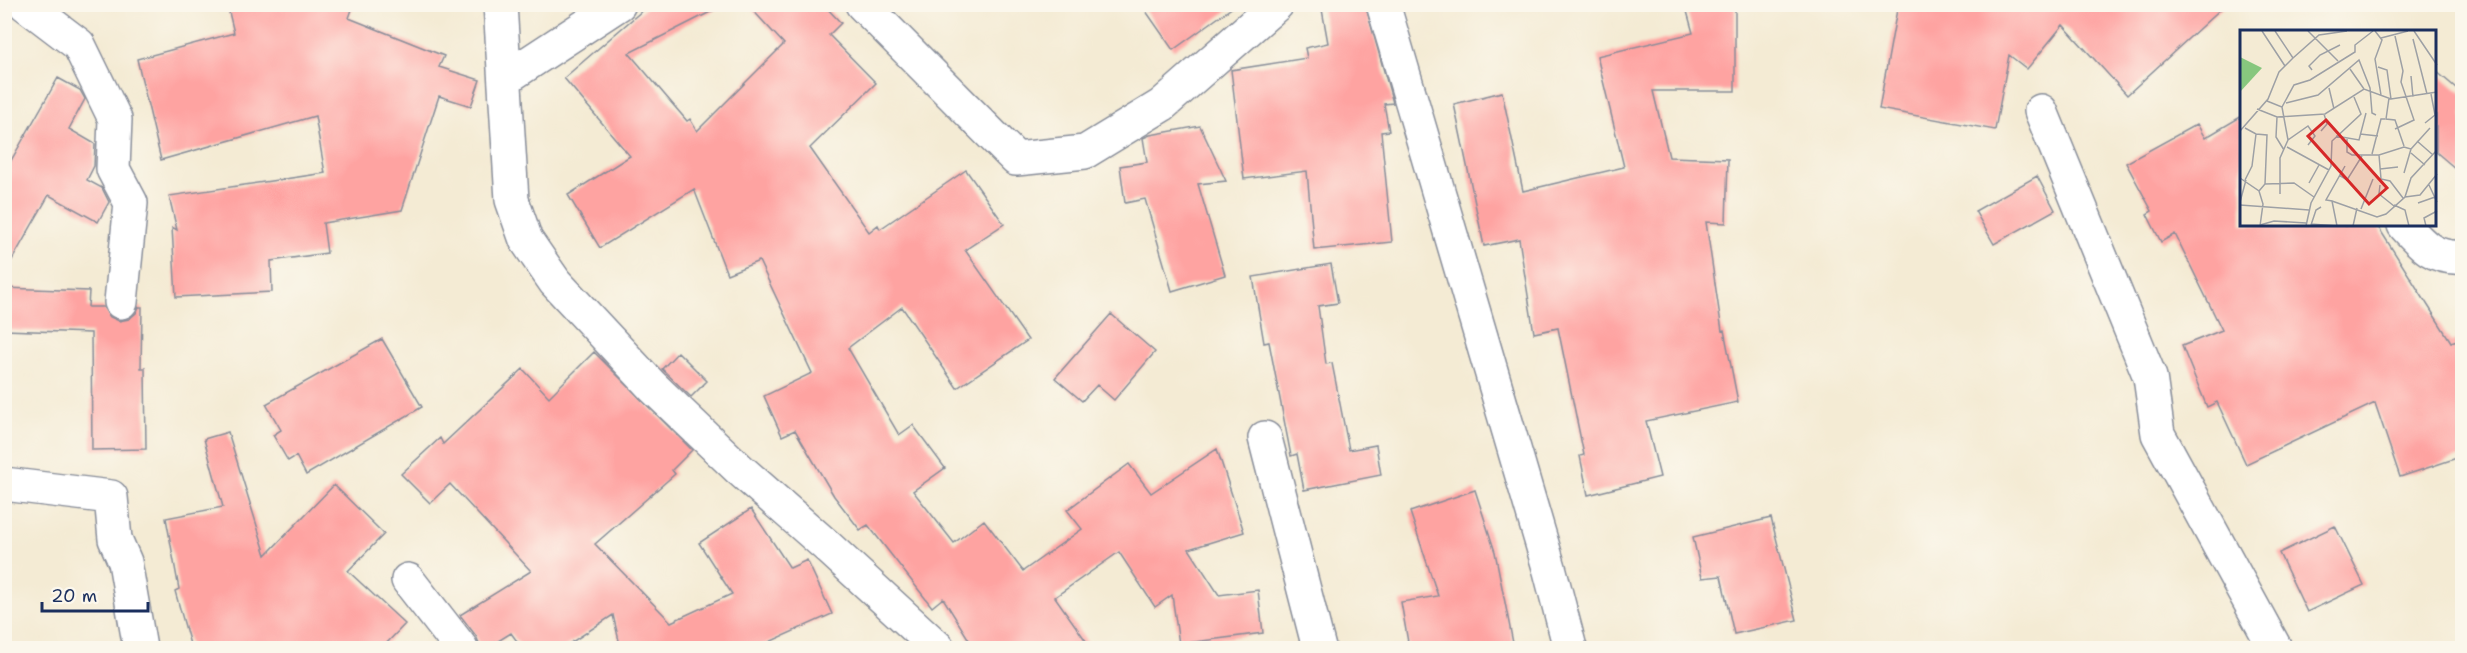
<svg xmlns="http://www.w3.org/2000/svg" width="2467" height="653" font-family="'Shantell Sans',sans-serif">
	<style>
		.building { fill: #fea3a1 }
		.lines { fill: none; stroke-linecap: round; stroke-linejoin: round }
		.minor-casing { stroke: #888d99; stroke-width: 36 }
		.minor { stroke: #fff; stroke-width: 33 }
		.inset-road { fill: none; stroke: #9da0a5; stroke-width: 1.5 }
		.view { fill: #d62828; fill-opacity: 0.15; stroke: #d62828; stroke-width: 3 }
		.inset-edge { fill: none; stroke: #1b2f5e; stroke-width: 3 }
	</style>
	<rect width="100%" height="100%" fill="#fbf7ec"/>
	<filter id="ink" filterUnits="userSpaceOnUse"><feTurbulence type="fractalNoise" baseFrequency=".0167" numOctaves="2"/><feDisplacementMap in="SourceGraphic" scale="12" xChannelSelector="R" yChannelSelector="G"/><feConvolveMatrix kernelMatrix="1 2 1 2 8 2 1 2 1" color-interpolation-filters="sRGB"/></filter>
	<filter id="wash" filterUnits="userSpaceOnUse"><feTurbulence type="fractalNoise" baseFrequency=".008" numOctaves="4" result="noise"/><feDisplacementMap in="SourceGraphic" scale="24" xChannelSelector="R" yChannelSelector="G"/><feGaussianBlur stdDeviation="1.35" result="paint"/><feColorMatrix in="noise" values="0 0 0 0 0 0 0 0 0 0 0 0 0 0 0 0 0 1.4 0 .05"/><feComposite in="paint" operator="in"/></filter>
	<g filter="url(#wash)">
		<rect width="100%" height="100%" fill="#f4ebd4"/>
		<g id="blocks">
			<path class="building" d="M227 4H354L349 18 444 56 439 67 480 80 471 106 439 96 402 210 323 223 327 253 271 261 272 292 176 297 172 227 177 230 169 196 325 173 315 116 161 160 137 59 234 33Z
				M650 4H726L629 53 687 121 690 119 697 131 784 44 747 4H823L841 23 829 35 876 83 810 148 869 232 878 225 880 229 966 170 1004 224 965 250 1028 340 957 388 902 307 848 348 899 435 913 425 945 468 913 491 954 543 984 520 1023 571 1082 529 1067 510 1129 464 1151 493 1217 449 1244 532 1189 549 1219 595 1258 590 1263 633 1179 644 1172 595 1155 607 1119 552 1055 597 1091 648H974L943 598 932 607 868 525 860 530 834 496 795 430 782 436 764 396 812 373 759 261 727 274 694 189 600 248 568 195 630 156 564 78Z
				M1141 4H1237L1173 50Z
				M1321 4H1365L1393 103 1384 104 1389 131 1381 132 1392 242 1314 250 1307 171 1244 179 1231 70 1307 58 1305 48 1328 43Z
				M1685 4H1735V91H1653L1669 157 1728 159 1726 223 1706 222 1722 331 1724 330 1738 402 1646 421 1660 477 1588 495 1580 456 1584 455 1558 328 1534 333 1519 239 1484 246 1454 104 1502 92 1523 191 1624 167 1597 56 1693 33Z
				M1898 4H2226L2127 95 2063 25 2027 69 2009 55 1995 130 1879 109Z
				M2436 71 2463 94V175L2436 152Z
				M58 78 80 90 85 99 69 129 95 144 94 166 87 180 102 188 109 202 98 222 49 195 4 274V173Z
				M2242 116V225H2377L2451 342 2463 338V456L2400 477 2375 403 2246 464 2217 402 2207 407 2182 346 2222 330 2175 234 2161 242 2147 214 2152 211 2126 163 2197 124 2205 138Z
				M1200 126 1226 181 1198 184 1225 275 1172 291 1145 199 1125 203 1120 166 1147 162 1143 138 1150 135Z
				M2037 176 2055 210 1994 244 1975 211Z
				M1331 264 1338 303 1318 306 1326 364 1332 363 1349 450 1376 445 1381 475 1304 490 1297 454 1291 456 1269 342 1264 343 1253 277Z
				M4 288 89 291 88 307H103L110 317 119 321 129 319 136 313 139 307H142L141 368H145L146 449 92 450 91 333 4 330Z
				M1111 314 1155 352 1114 400 1097 385 1082 401 1055 378Z
				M382 339 422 407 306 475 296 456 288 461 273 435 281 430 266 404Z
				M594 352 692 450 672 470 675 474 595 544 671 622 732 594 699 543 751 509 790 568 807 560 832 614 756 648H612L620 645 613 615 563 648H522L511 633 487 648H481L476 636 460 615 531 571 450 484 430 503 401 474 440 438 443 444 523 369 549 397Z
				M678 352 707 381 691 397 662 369Z
				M228 432 266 555 334 485 384 534 348 571 405 624 382 648H191L175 591 179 589 166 518 223 507 204 439Z
				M1475 490 1495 552 1514 648H1409L1401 602 1438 596 1410 512Z
				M1771 518 1797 620 1734 634 1721 576 1702 578 1693 537Z
				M2335 526 2364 585 2307 612 2279 553Z"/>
		</g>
	</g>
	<g filter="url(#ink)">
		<use href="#blocks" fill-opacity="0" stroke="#888d99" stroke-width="1.5"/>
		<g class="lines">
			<defs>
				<path id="minor" d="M25 4 79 45 115 119 113 169 131 203 121 302
					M500 4 512 200 526 240 555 282 652 386 738 468 828 547 938 648
					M862 4 1016 159 1085 152 1162 105 1277 4
					M1383 4 1550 571 1570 648
					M506 78 619 4
					M2041 111 2150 377 2158 434 2275 648
					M2404 225C2422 245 2434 259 2462 257
					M1265 438 1319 648
					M4 484 111 497 115 539 125 562 140 648
					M408 580 461 648"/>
			</defs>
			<use href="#minor" class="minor-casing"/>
			<use href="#minor" class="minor"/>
		</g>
	</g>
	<g transform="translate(2240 30)">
		<rect width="196" height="196" fill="#f4ebd4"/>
		<path d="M0 27 22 38 0 62Z" fill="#87c77e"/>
		<path class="inset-road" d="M22 1 45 36M35 1 53 28M68 1 98 31M135 1 142 10 135 29 141 65M174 1 197 35M155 6 163 41 161 52 174 90 155 99M141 8 168 1M173 9 187 64M138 37 147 40 151 69M110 39 124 59M72 40 69 36 80 25 100 15M171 46 173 67M89 58 94 79M149 68 146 89 155 90 164 116M27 71 42 77 48 110M46 73 78 65 119 30 130 58 132 83 136 85M42 77 54 55 70 50 115 22V15L133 1M17 79 37 87 85 84 124 59 151 69 197 62M37 87 36 107 44 120M185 93 195 85 191 64M5 98 16 104 27 105 25 154 19 161M0 101 28 69 39 42 53 28 79 5 107 1M81 101 87 94 84 84M120 104 138 106M96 106 119 110 126 83M107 109V122L112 125H139L164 117 171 119 164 143M177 111 193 125M47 117 89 140M171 119 190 98M171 123 185 135M132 124 141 89H145M139 125 141 149 150 151 163 168M140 139 158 137M99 145 107 150 122 126M0 148 19 161 23 174 20 196M5 150 12 136 16 104M69 153 79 135M25 154 54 153 74 167M140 155 139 164 154 176M189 155 197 172M40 164V128L48 110 68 96 75 106 68 115M165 167 180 165 197 144M92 171 137 187 146 184 165 167 171 148 197 120M0 172 6 150M178 173 195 167M0 175 69 180M154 175 165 180 169 196M121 179 133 149M71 194 97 196M20 195 34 191 66 193M71 195 76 180 81 177M66 196 71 173 91 136 92 111 121 84 114 67M97 196 92 171 86 170 105 136M113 196 117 178M186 196 184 188 197 181"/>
		<path class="view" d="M86 90 147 158 129 174 68 106Z"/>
		<rect width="196" height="196" class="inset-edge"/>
	</g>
	<rect width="2467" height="653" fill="none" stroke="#fbf7ec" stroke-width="24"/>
	<path d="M42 602v9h106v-9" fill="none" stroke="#1b2f5e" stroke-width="3"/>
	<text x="51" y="602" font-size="18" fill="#1b2f5e" stroke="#fbf7ec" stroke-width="4.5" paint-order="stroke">20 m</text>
</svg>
